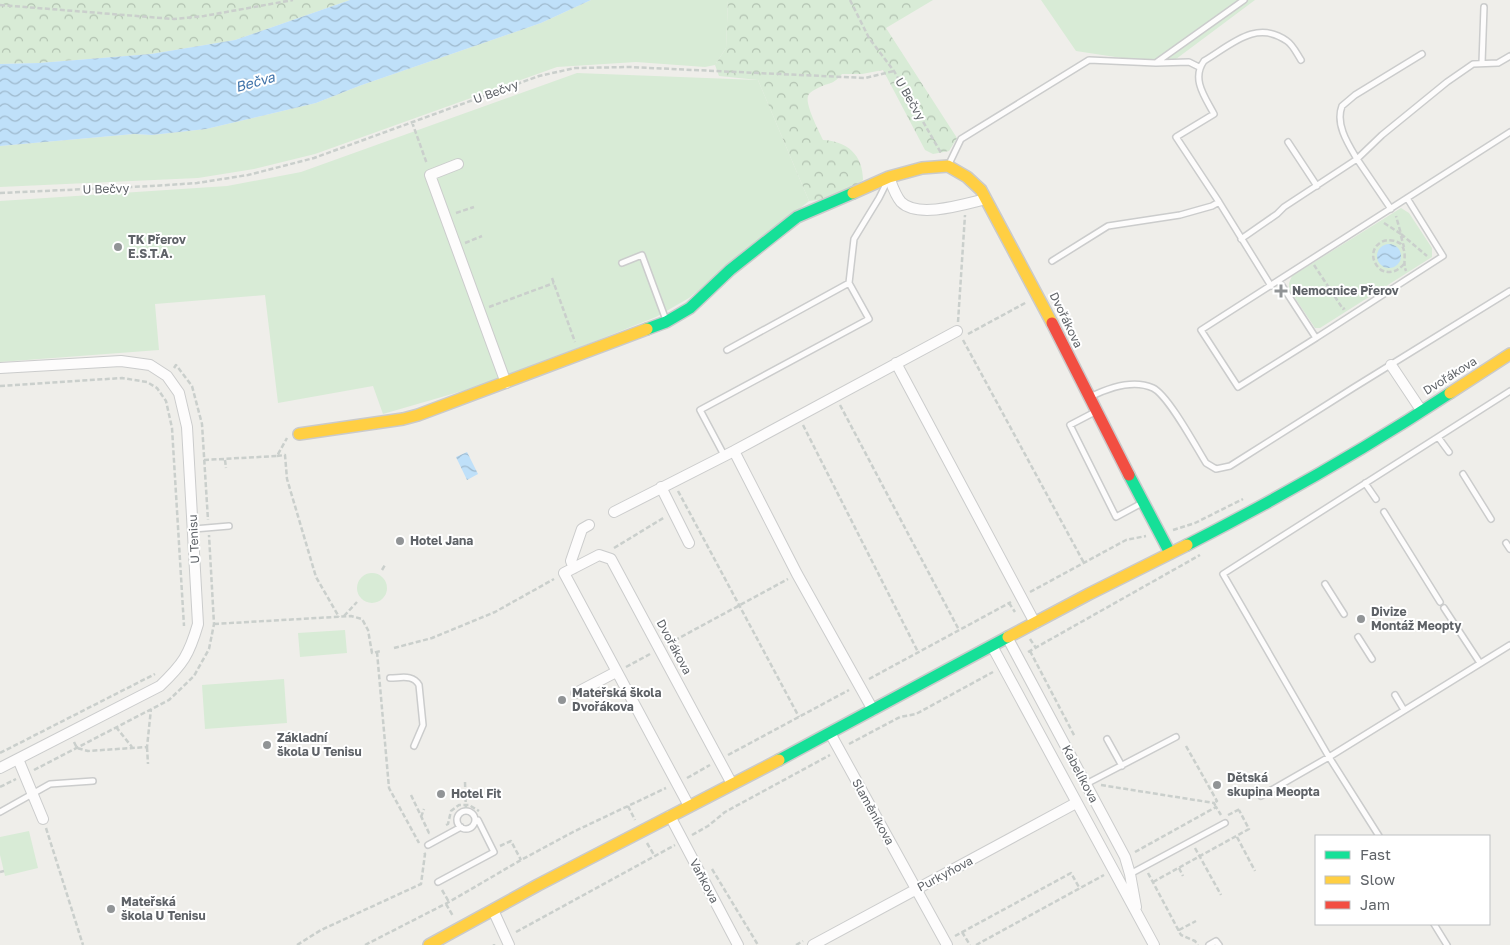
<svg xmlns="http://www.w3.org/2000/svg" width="1510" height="945" font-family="'Golos Text',sans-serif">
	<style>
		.green { fill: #d8ebd6 }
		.forest { fill: url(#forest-crowns) }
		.water { fill: url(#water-waves) }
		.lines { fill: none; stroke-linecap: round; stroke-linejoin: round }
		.lane-casing { stroke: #cbcccc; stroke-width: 8 }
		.street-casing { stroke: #cbcccc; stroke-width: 12 }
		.fast-casing { stroke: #cacacb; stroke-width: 14 }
		.slow-casing { stroke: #cacacb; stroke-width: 14 }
		.jam-casing { stroke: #cacacb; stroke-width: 14 }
		.path { stroke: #cacfcc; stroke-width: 2.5; stroke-dasharray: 5 2.5; stroke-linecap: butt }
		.lane { stroke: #fdfcfc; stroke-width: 5 }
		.street { stroke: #fdfcfc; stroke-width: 10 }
		.fast { stroke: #16e098; stroke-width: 11 }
		.slow { stroke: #ffcf43; stroke-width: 11 }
		.jam { stroke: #f24e42; stroke-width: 11 }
		.poi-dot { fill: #919496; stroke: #fff; stroke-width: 2 }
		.labels { text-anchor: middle; stroke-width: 4; stroke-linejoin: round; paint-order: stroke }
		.street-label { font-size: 12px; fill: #5f6368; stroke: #fff }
		.poi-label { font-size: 12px; font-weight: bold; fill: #5f6368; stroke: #fff; text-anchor: start }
		.water-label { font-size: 14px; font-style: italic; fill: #4174aa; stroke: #fff }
	</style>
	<defs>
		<pattern id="forest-crowns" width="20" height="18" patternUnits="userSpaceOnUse" patternTransform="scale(1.25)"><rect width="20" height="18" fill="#d8ebd6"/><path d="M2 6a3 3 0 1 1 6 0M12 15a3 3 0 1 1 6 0" fill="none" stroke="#b2c2b1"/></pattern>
		<pattern id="water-waves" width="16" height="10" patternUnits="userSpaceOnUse" patternTransform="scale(1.25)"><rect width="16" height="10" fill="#bfe0f9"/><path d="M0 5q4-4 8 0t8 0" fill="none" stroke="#9eb9cd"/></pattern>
	</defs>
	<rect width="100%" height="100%" fill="#efeeea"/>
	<path class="green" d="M591 0H728L726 48 715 65 705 67 636 62 557 67 315 154 254 169 198 178 0 187V146L134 134 152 135 206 129 316 103 359 86 541 23Z
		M1041 0H1255L1168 65 1076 51Z
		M577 73 758 80 809 201 689 298 656 317 490 383 383 414 373 386 278 403 265 295 155 304 159 350 0 362V201L227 186 301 172Z
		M1401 208 1409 213 1432 248V257L1320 328H1315L1289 289V283L1292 276Z
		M357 588a15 15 0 1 1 30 0a15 15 0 1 1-30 0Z
		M345 630 347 653 300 657 298 633Z
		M284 679 287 723 205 729 202 685Z
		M29 831 38 868 5 876 0 855V837Z"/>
	<path class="forest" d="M0 0H350L235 40 151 54 39 63 0 64Z
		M728 0H933L886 28 957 138 949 151 933 154 925 150 883 70 862 74H842C831 86 833 81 820 87 816 89 809 92 808 96 805 105 819 131 823 140 847 141 863 155 863 180 847 193 828 200 809 201L758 80 719 76 715 65 726 48Z"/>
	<path class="water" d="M350 0H591L541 23 359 86 316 103 206 129 152 135 134 134 0 146V64L39 63 151 54 235 40Z
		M1377 256a12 12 0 1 1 24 0a12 12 0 1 1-24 0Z
		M467 452 478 474 467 480 456 457Z"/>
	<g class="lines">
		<defs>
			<path id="lane" d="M1422 54 1355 95 1342 106C1335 124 1348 144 1357 159L1382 135 1447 82 1473 64 1498 63 1510 56
				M1157 62 1244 0
				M1482 63 1484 7
				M1288 142 1317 186
				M949 164 961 139 1089 60 1156 63 1189 62 1199 67
				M1241 239 1277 214 1284 207 1357 159 1391 209
				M1052 261 1108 226 1180 215 1212 206 1219 202
				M622 263 642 255 666 320
				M1279 281 1316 338 1443 256 1407 198
				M1271 286 1219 202 1176 137 1214 114C1205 97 1191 79 1204 61 1231 45 1256 19 1287 41 1293 45 1297 54 1301 60
				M1316 338 1238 387 1201 330 1510 132
				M727 350 849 283 854 239 879 198 887 182
				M1090 397C1108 388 1133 379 1153 388 1168 395 1196 447 1206 463L1216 469 1230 466 1353 388 1510 291
				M1093 413 1070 425 1116 517 1142 503
				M1438 437 1449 452
				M724 455 700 410 869 319 849 283
				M1463 474 1491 519
				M1365 483 1376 499
				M1384 512 1440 602
				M194 529 229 526
				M1506 543 1510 549
				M1325 584 1344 614
				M1444 608 1480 663
				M1358 637 1372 659
				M390 678C401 678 413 674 419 685L423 725 414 746
				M1395 695 1404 710
				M1107 739 1122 766
				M1086 784 1176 737
				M1261 796 1329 757 1510 645
				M457 820a9 9 0 1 1 18 0a9 9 0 1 1-18 0Z
				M0 812 50 784 93 781
				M1379 836 1329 757 1223 574 1510 391
				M428 845 461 827
				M1130 874 1225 823
				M438 882 494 852 478 820H475
				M1434 924 1447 945
				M1209 945 1216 941 1219 945"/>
			<path id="street" d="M458 164 430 175 506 383
				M889 177C892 185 895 195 901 202 918 219 965 204 986 199
				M896 363 1035 623
				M1391 365 1421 410
				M0 368 121 361 150 365 167 376 179 393 187 427 198 624C189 655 183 664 160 686L0 768
				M734 451 797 574 873 710
				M661 487 689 543
				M614 512 734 451 957 331
				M574 568 571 561 582 529 589 525
				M1007 637 1125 857 1130 874 1136 907
				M992 646 1154 945
				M576 693 616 672
				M830 733 947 945
				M18 759 43 819
				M689 806 564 573 599 555 611 559 732 784
				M670 816 738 945
				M493 910 509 945
				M813 945 1076 803"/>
			<path id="fast" d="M647 329 666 322 690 308 730 270 797 217 853 193
				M1129 475 1170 553
				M1187 545C1277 499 1365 449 1450 393
				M779 760 1008 637"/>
			<path id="slow" d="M853 193 889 177 922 168 948 166 967 177 981 190 1052 323
				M1450 393 1510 354
				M299 434 403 419 418 415 647 329
				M1008 637 1089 594 1187 545
				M429 945 538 885 779 760"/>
			<path id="jam" d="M1052 323 1129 475"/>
		</defs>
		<use href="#lane" class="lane-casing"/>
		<use href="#street" class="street-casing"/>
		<use href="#fast" class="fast-casing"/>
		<use href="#slow" class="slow-casing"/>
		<use href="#jam" class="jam-casing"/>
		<path class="path" d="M850 0 869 38 894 71 941 153
			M0 5 174 19 204 16 293 0
			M412 122 427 164
			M0 193 152 186 197 183 248 175 314 158 539 76 575 68 630 67 865 78 894 71
			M456 213 474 207
			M1384 223 1401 234 1396 216
			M1401 234 1427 256
			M1401 236 1404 247
			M465 243 482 236
			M1404 264C1397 272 1390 274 1381 270 1362 254 1381 231 1401 244 1408 254 1402 261 1406 271
			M1314 265 1343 309 1345 308
			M552 278 575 342
			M1362 297 1361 293 1366 290
			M489 307 554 283
			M958 322 965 215
			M968 334 1027 302
			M963 340 1084 563
			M174 368 176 365 192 386 202 424 208 520
			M0 386 122 378 147 382 157 388 166 401 172 428 184 626
			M840 405 959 630
			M803 425 918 652
			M277 456 285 455 287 479 316 577 339 617
			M204 460 277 456 287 438
			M225 460 226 468
			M678 491 799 717
			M1173 530 1195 523 1243 499
			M614 548 665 517
			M382 570 385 565
			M1030 592 1126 540 1146 536
			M1009 603 1015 612
			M344 616 357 602
			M214 624 351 616 362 619 368 630 372 653 381 651
			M1030 639 1036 648
			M668 644 788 579
			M394 648 432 638 495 612 554 579
			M1030 651 1075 737
			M377 652 389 788 419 843
			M1028 652 1200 555
			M626 667 650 654
			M869 679 1011 602
			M116 727 132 747
			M74 742 77 748 88 751 147 747 151 709
			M849 744 900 717 916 714 993 672
			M1186 746 1217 801 1214 803
			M147 747 148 764
			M0 753 155 674
			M728 755 849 690
			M34 770 169 700 194 676 209 649 214 624 209 535
			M687 778 710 765
			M465 782 466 811
			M1101 785 1214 803 1216 807
			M0 787 16 779
			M411 795 429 833H430
			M628 806 635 820
			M1228 815 1240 809
			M421 817 424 809
			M446 825 448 824 451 811 459 805H469L479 811
			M46 828 83 945
			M692 835 708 826 725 812 830 755
			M1237 837 1255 871
			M647 843 654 855
			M500 846 511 841 521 860
			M1195 848 1221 895
			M1135 852 1216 807 1221 815
			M1179 868 1183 876
			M712 869 758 945
			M0 872 4 871
			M1148 873 1181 935 1195 941 1198 945
			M1153 882 1249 829 1239 810
			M442 890 449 902
			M446 904 453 916
			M1179 930 1196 921
			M516 932 675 845
			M962 932 970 945
			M955 936 1071 873 1080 889
			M494 944V945
			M297 945 321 930 421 884 425 854 424 852
			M365 945 449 902 521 860 573 832 666 788
			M796 945 803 941
			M976 945 1104 875"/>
		<use href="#lane" class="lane"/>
		<use href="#street" class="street"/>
		<use href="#fast" class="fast"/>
		<use href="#slow" class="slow"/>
		<use href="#jam" class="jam"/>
	</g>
	<g class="poi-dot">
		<circle cx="118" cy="247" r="5"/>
		<path d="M1278.5 283.5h5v5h5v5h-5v5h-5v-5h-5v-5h5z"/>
		<circle cx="400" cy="541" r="5"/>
		<circle cx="1361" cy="619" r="5"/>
		<circle cx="562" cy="700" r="5"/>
		<circle cx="267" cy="745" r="5"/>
		<circle cx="1217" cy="785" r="5"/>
		<circle cx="441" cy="794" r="5"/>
		<circle cx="111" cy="909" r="5"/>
	</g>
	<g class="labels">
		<g class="street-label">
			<text transform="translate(496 92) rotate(-20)" y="4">U Bečvy</text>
			<text transform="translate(910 99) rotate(60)" y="4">U Bečvy</text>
			<text transform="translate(106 189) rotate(-2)" y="4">U Bečvy</text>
			<text transform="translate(1066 320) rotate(64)" y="4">Dvořákova</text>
			<text transform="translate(1450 376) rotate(-32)" y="4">Dvořákova</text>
			<text transform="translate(194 539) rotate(-93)" y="4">U Tenisu</text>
			<text transform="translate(674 647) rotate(62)" y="4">Dvořákova</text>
			<text transform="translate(1080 774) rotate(62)" y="4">Kabelíkova</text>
			<text transform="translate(873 812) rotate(61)" y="4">Slaměníkova</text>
			<text transform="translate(945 874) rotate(-28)" y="4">Purkyňova</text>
			<text transform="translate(704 881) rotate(62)" y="4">Vaňkova</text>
		</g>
		<g class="poi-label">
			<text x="128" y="244">TK Přerov<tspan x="128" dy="14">E.S.T.A.</tspan></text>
			<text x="1292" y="295">Nemocnice Přerov</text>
			<text x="410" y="545">Hotel Jana</text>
			<text x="1371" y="616">Divize<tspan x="1371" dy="14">Montáž Meopty</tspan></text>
			<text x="572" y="697">Mateřská škola<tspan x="572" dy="14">Dvořákova</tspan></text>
			<text x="277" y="742">Základní<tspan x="277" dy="14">škola U Tenisu</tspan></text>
			<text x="1227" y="782">Dětská<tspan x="1227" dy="14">skupina Meopta</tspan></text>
			<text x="451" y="798">Hotel Fit</text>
			<text x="121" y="906">Mateřská<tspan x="121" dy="14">škola U Tenisu</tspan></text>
		</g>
		<g class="water-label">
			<text transform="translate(255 82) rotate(-16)" y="5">Bečva</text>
		</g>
	</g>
	<rect x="1315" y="835" width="175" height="90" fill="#ffffff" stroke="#bfc1c3"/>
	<rect x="1325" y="851" width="25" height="8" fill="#16e098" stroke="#bfc1c3"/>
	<text x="1360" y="860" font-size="15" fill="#5f6368">Fast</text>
	<rect x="1325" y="876" width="25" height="8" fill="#ffcf43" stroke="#bfc1c3"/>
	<text x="1360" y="885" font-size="15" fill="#5f6368">Slow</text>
	<rect x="1325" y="901" width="25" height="8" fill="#f24e42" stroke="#bfc1c3"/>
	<text x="1360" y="910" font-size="15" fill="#5f6368">Jam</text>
</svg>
